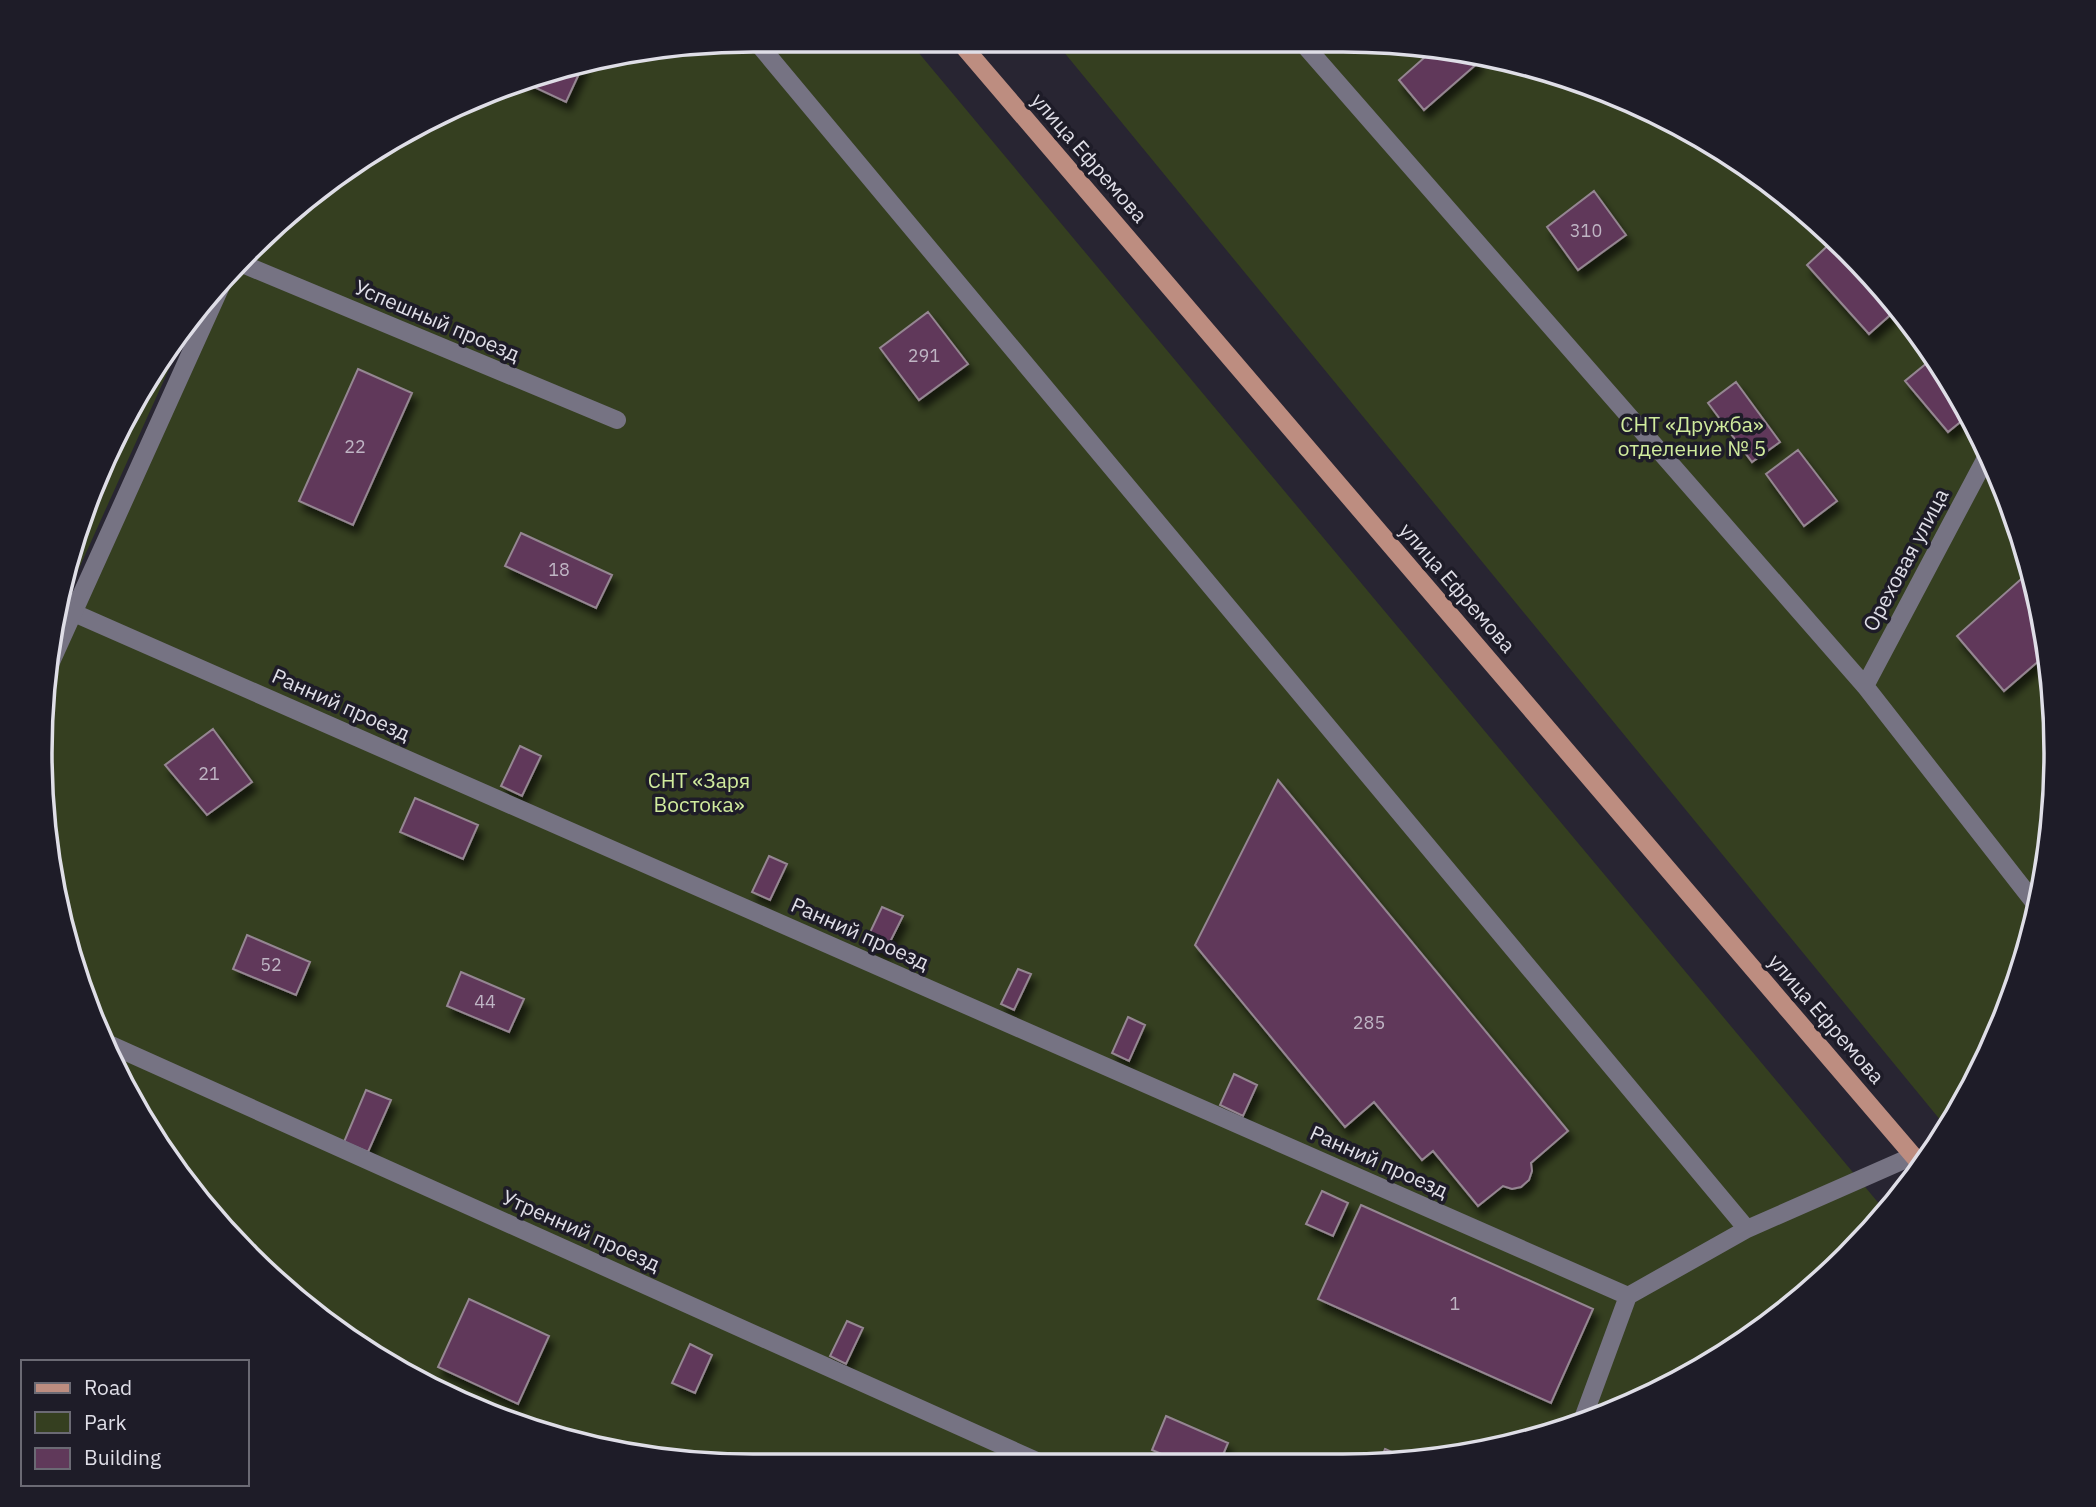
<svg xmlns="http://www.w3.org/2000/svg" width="2096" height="1507" font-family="'IBM Plex Sans',sans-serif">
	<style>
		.green { fill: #353f20 }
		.building { fill: #60395a; stroke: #958692; stroke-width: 2; filter: url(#shadow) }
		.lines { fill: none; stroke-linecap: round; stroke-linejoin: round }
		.service { stroke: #767383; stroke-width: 18 }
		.minor { stroke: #767383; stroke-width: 18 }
		.tertiary { stroke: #767383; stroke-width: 18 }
		.primary { stroke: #bd8d80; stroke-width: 18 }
		.labels { text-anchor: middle; stroke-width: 7; stroke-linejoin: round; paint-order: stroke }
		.number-label { font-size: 18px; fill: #bfb5c4 }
		.street-label { font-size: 21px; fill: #dfdee7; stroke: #1e1c28 }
		.park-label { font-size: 21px; fill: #d0eb9d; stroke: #1e1c28 }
		.rim { fill: none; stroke: #dfdee7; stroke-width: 3.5 }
	</style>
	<defs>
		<filter id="shadow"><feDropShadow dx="4.5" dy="8" stdDeviation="3.5" flood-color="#0009"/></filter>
	</defs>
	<rect width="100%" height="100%" fill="#282532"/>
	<path class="green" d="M753 40H908L1886 1212 1812 1290 1738 1347 1616 1412 1436 1461 707 1465 569 1443 438 1393 319 1319 217 1223 160 1149 95 1027 46 846V673L225 277 358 160 480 95 569 65Z
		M1054 40H1343L1482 54 1615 94 1699 136 1812 217 1879 284 1960 397 2018 525 2050 661 2054 801 2031 938 1982 1069 1946 1127Z
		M188 327 62 606 52 630 65 569 114 438Z"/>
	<path class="building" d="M1434 49 1471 53 1479 62 1424 110 1399 80Z
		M584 63 566 102 521 81 569 65Z
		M1594 191 1626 235 1578 270 1547 227Z
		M1835 239 1879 284 1897 309 1869 334 1807 265Z
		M928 312 968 364 919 400 880 348Z
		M1933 358 1960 397 1969 415 1948 432 1905 381Z
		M358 369 412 393 353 525 299 501Z
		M1736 382 1780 442 1752 462 1708 403Z
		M1798 450 1837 501 1804 526 1766 474Z
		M521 533 612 575 596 608 505 566Z
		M2029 572 2048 653 2004 691 1957 636Z
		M213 729 252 782 207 815 165 765Z
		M520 746 541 756 522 796 501 786Z
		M1278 780 1568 1131 1531 1163 1532 1171 1529 1180 1521 1187 1512 1189 1503 1186 1478 1206 1433 1151 1422 1160 1374 1102 1345 1127 1195 945Z
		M415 798 478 825 463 859 400 832Z
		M769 856 787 864 770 900 752 892Z
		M882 907 903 916 885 952 865 943Z
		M247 935 310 962 296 995 233 969Z
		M1018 969 1031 974 1014 1010 1001 1004Z
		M461 972 524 999 509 1032 447 1006Z
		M1128 1017 1145 1025 1129 1061 1112 1053Z
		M1234 1074 1257 1085 1243 1116 1220 1105Z
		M366 1090 391 1100 368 1152 344 1142Z
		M1322 1191 1348 1203 1333 1236 1306 1224Z
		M1361 1205 1593 1309 1551 1403 1318 1299Z
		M469 1299 549 1336 518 1404 438 1367Z
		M847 1321 863 1328 846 1364 830 1356Z
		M690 1344 712 1355 695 1393 672 1383Z
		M1166 1416 1228 1443 1220 1462H1180L1152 1450Z
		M1385 1449 1412 1461H1380Z"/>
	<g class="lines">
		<path class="service" d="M755 40 1747 1229
			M240 263 617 420
			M74 613 1628 1296
			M102 1041 1041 1463
			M1582 1421 1628 1296 1747 1229 1913 1156"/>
		<path class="minor" d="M1300 40 1865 686 2037 906
			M1865 686 1987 456"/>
		<path class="tertiary" d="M46 673 225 277"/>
		<path class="primary" d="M958 40 1922 1166"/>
	</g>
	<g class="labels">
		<g class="number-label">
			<text x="1586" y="237">310</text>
			<text x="924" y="362">291</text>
			<text x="355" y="453">22</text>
			<text x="559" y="576">18</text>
			<text x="209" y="780">21</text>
			<text x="271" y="971">52</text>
			<text x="485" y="1008">44</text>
			<text x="1369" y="1029">285</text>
			<text x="1455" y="1310">1</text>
		</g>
		<g class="street-label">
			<text transform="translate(1089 158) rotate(49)" y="7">улица Ефремова</text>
			<text transform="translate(437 321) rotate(23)" y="7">Успешный проезд</text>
			<text transform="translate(1906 560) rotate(-62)" y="7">Ореховая улица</text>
			<text transform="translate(1457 588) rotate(49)" y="7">улица Ефремова</text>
			<text transform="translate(341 705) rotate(24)" y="7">Ранний проезд</text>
			<text transform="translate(860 934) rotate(24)" y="7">Ранний проезд</text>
			<text transform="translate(1826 1019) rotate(49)" y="7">улица Ефремова</text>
			<text transform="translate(1379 1162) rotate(24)" y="7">Ранний проезд</text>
			<text transform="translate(581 1231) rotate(24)" y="7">Утренний проезд</text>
		</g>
		<g class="park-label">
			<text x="1692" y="432">СНТ «Дружба»<tspan x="1692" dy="24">отделение № 5</tspan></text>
			<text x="699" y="788">СНТ «Заря<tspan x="699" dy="24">Востока»</tspan></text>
		</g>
	</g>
	<path d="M0 0H2096V1507H0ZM753 52H1343A701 701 0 0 1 2044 753V753A701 701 0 0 1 1343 1454H753A701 701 0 0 1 52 753V753A701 701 0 0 1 753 52Z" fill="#1e1c28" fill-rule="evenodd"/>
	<path class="rim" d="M753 52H1343A701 701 0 0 1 2044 753V753A701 701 0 0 1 1343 1454H753A701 701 0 0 1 52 753V753A701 701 0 0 1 753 52Z"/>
	<rect x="21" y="1360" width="228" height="126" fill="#1e1c28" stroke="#6b6a74" stroke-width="2"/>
	<rect x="35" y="1383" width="35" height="10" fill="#bd8d80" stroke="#6b6a74" stroke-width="2"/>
	<text x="84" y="1395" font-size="21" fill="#dfdee7">Road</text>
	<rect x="35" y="1412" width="35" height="21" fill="#353f20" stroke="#6b6a74" stroke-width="2"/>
	<text x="84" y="1430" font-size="21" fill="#dfdee7">Park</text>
	<rect x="35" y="1448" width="35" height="21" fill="#60395a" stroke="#6b6a74" stroke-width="2"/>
	<text x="84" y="1465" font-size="21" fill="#dfdee7">Building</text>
</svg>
